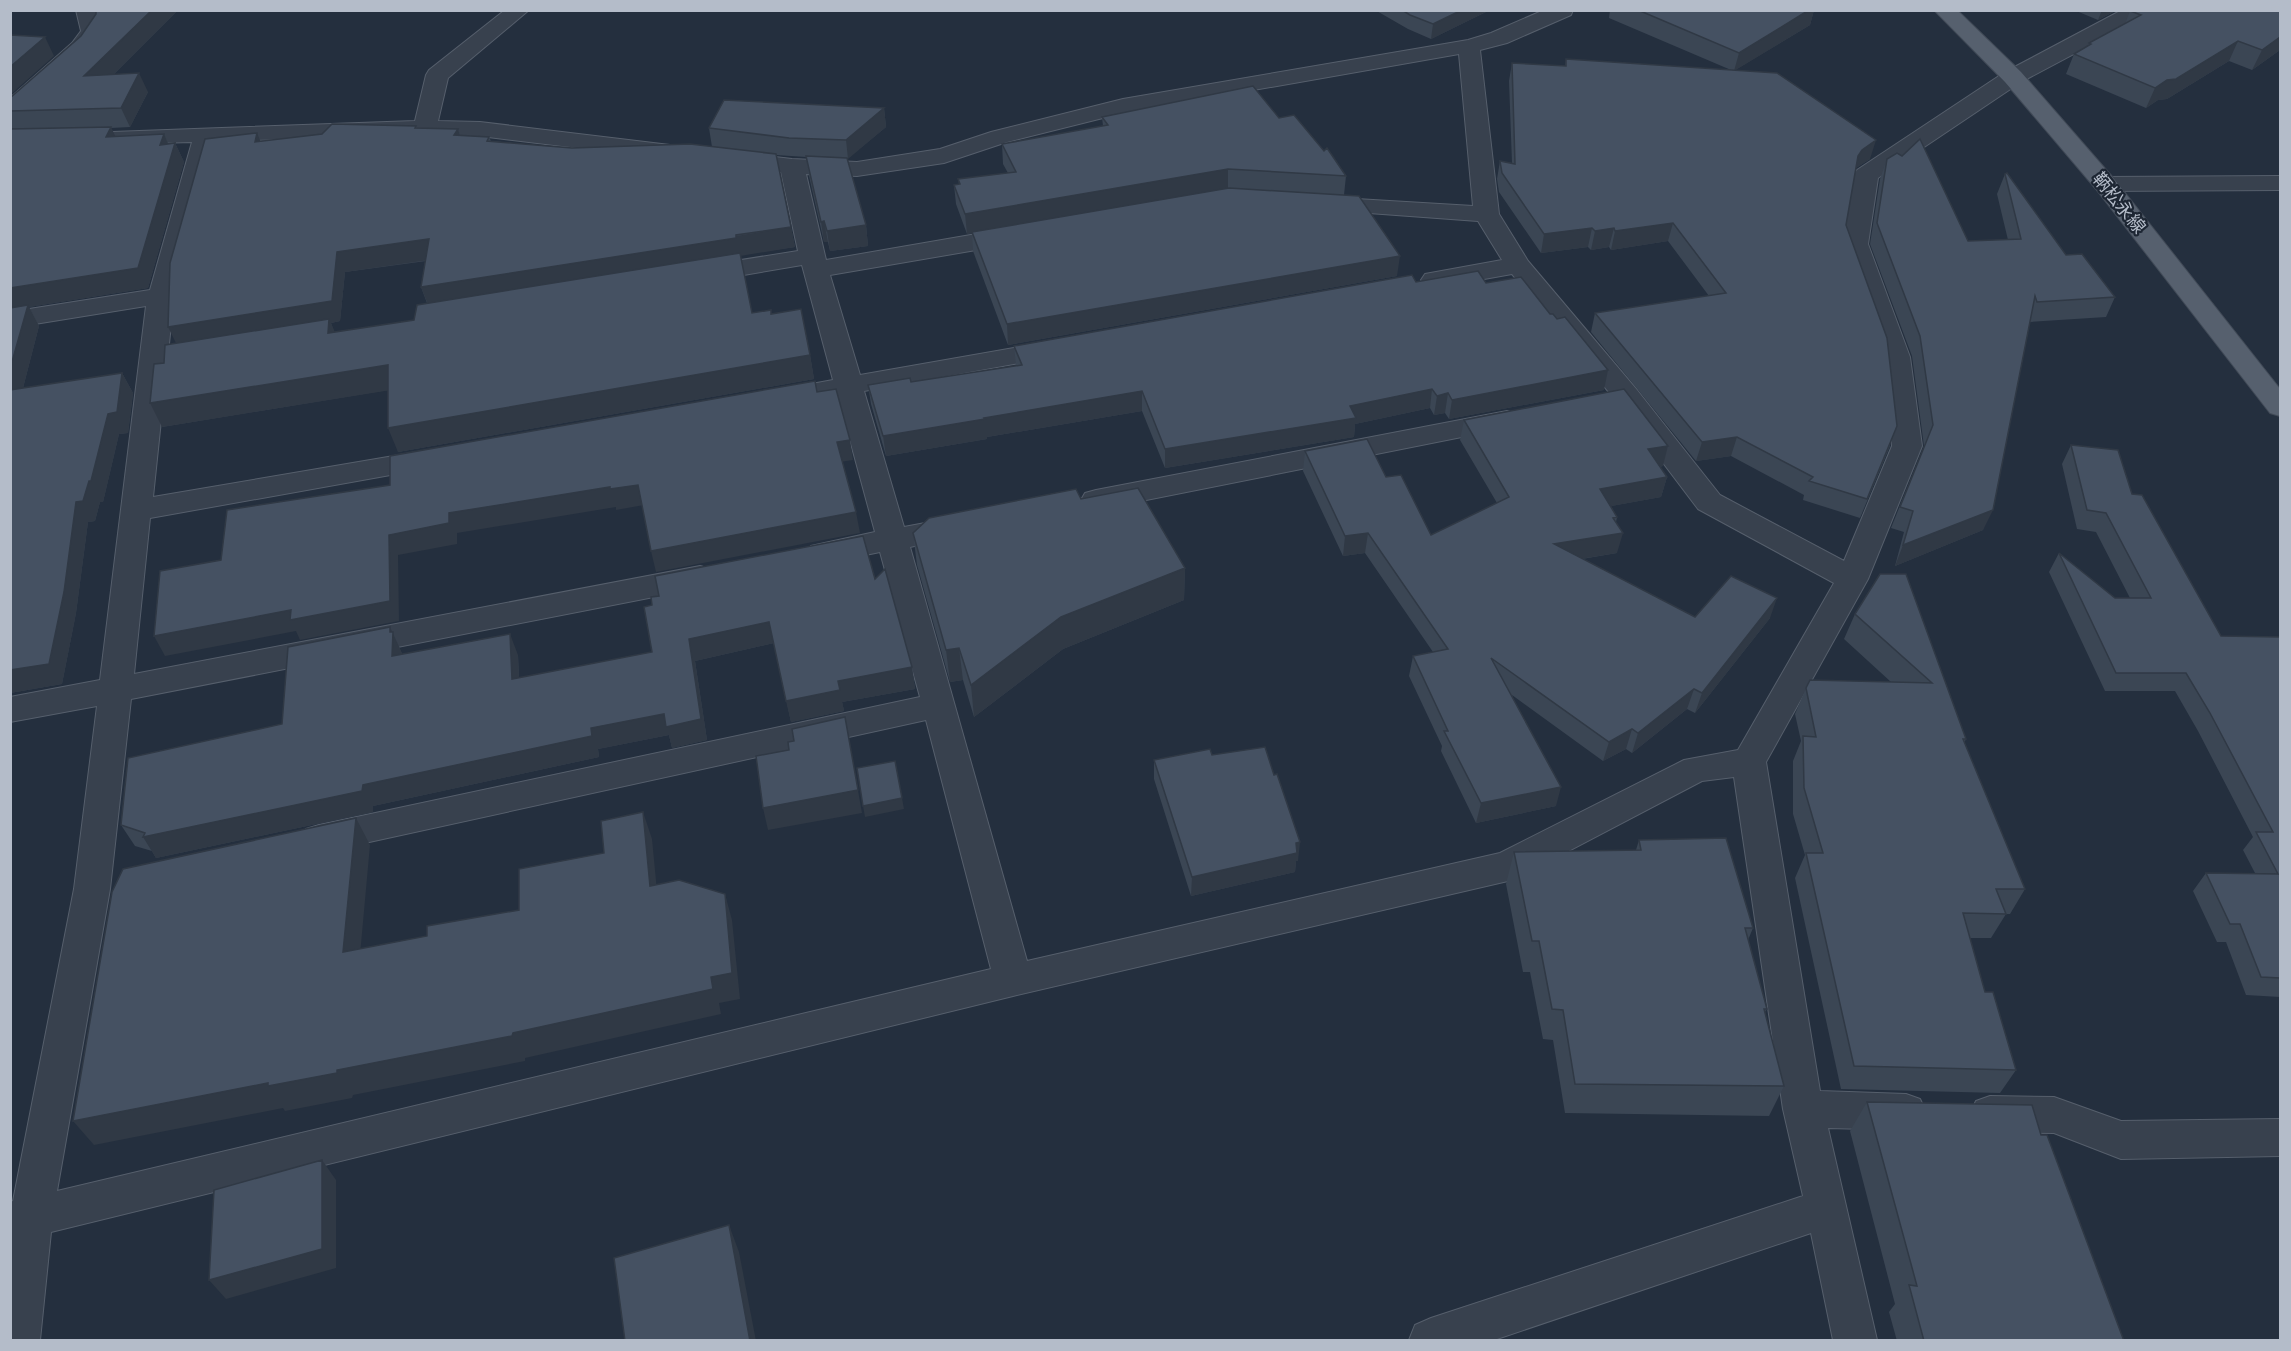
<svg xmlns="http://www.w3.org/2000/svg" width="2291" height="1351" font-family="Overpass,'Noto Sans JP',sans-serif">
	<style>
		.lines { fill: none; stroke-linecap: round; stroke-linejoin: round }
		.street-casing { stroke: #565f6c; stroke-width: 2 }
		.primary-casing { stroke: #414a57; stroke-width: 2 }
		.street { fill: #38414e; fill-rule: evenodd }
		.primary { fill: #56606e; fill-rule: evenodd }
		.wall { fill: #3b4654; fill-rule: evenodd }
		.shaded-wall { fill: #303945 }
		.building { fill: #455162; stroke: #303945; stroke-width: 1.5 }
		.labels { text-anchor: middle; stroke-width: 4.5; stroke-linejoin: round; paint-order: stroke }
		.far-street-label { font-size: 18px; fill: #b4bcc9; stroke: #1d2633 }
	</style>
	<rect width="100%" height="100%" fill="#242f3e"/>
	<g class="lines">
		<defs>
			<path id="street" d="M76 10H98L103 31 88 53 18 116 10 118V98L72 43 81 31Z
				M505 10H529L448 78 438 121 480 122 670 145 678 147 682 152 678 157 670 159 480 136 425 135 216 141 174 296 153 497 435 449 445 451 450 458 445 465 435 467 150 518 134 674 700 566 711 569 716 577 711 585 700 588 131 699 110 889 57 1191 991 969 926 720 319 853 306 849 301 839 306 829 319 825 920 697 880 552 822 564 811 560 807 553 811 546 875 532 838 396 773 408 763 405 759 399 763 393 833 380 802 265 697 283 688 281 684 275 688 269 697 267 798 251 781 172 724 164 721 159 724 154 733 152 792 159 857 162 940 149 991 132 1123 99 1468 40 1491 33 1544 10H1573L1571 15 1507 43 1480 50 1499 214 1528 261 1637 390 1720 495 1844 561 1892 446 1882 357 1842 244 1854 175 1857 170 2005 72 2122 10H2149L2147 15 2021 82 1878 178 1868 244 1910 357 1922 446 1868 579 1766 762 1820 1091 1906 1094 1920 1099 1926 1112 1920 1125 1906 1130 1828 1128 1877 1340H1833L1811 1233 1494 1340H1409L1415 1325 1431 1318 1803 1196 1783 1109 1734 777 1702 781 1521 876 1508 881 1013 996 51 1232 40 1340H10V1202L13 1201 74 889 97 706 10 722V697L100 680 146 306 10 328V312L150 290 192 142 120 144 112 142 108 137 112 132 415 121 426 75 429 70ZM1459 54 1473 206 1323 197 1314 199 1311 204 1314 209 1478 221 1502 260 1425 274 1421 280 1425 286 1434 288 1512 274 1617 402 1698 509 1834 583 1738 750 1684 760 1500 853 1027 961 910 547 968 534 972 527 968 520 957 517 904 527 864 391 1059 356 1069 354 1073 348 1069 342 1059 340 860 375 830 275 1017 243 1026 240 1030 235 1026 230 1017 227 826 260 806 174 857 176 944 163 1007 142 1123 113Z
				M2280 176V190L2105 191 2096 189 2093 184 2096 179 2105 177Z
				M1507 411 1517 414 1521 420 1517 426 1096 510 1085 507 1081 500 1085 493 1096 490Z
				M1990 1096 2054 1097 2121 1121 2280 1119V1156L2121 1159 2054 1133 1990 1132 1976 1127 1970 1114 1976 1101Z"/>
			<path id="primary" d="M1934 10H1957L2021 72 2114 179 2280 389V416L2270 413 2096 189 2005 82Z"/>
		</defs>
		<use href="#street" class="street-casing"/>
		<use href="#primary" class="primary-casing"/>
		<use href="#street" class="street"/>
		<use href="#primary" class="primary"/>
	</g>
	<path class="wall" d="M96 10H178L114 74 148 92 130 127 111 128 115 136 164 134 168 144 175 143 184 162 148 288 29 307 39 326 23 388 122 373 133 393 128 433 119 434 103 502H100L95 521 88 522 76 613 62 684 10 693V98L81 36 96 14Z
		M1375 10H1490L1431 39 1408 29Z
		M1610 10H1814L1810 25 1735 70 1870 159 1856 168 1846 225 1890 446 1860 518 1803 500 1804 495 1731 456 1696 461 1591 332 1595 313 1709 296 1668 241 1611 250 1609 247 1591 250 1588 247 1541 253 1499 192 1497 179 1500 161 1512 163 1509 81 1512 63 1565 66 1566 59 1731 70 1609 18Z
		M2074 10H2117L2098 20Z
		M2130 11 2280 50 2252 70 2229 61 2167 99 2158 100 2146 108 2066 74 2074 54 2088 46 2089 43 2125 24Z
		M884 108 886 127 847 159 866 225 868 246 830 251 828 242H824L809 176 806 157 776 155 795 247 740 255 752 313 771 314 810 355 814 379 398 452 388 390 162 427 164 363 176 343 261 142 416 126 417 128 458 129 460 135 489 137 491 141 572 148 712 147 709 128ZM426 261 421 287 427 303 414 320 334 332 331 323 340 321 345 272Z
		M1102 117 1279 118 1346 176 1344 195 1397 276 1008 345 973 251 972 233 967 234 956 204 954 185 959 184 958 179 1008 173 1003 164 1002 144 1103 126Z
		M1887 159 1968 241 2008 240 1997 194 2005 174 2066 255 2115 297 2106 317 2030 322 1983 530 1895 566 1904 532 1891 528 1924 446 1912 356 1870 244 1880 179Z
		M1416 282 1486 283 1604 390 1449 419 1445 413 1434 415 1430 408 1355 424 1354 437 1165 468 1142 411 987 437V439L886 456 871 404 868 385 911 382 1016 366 1014 346Z
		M1464 420 1668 446 1663 466 1660 467 1667 477 1661 497 1611 506 1617 517 1616 522 1617 553 1582 559 1695 617 1770 618 1695 713 1687 709 1632 753 1626 749 1603 761 1512 695 1556 806 1476 823 1441 751 1442 746 1409 676 1413 656 1433 652 1365 553 1343 556 1303 471 1305 451 1431 535 1497 503 1460 440Z
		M2071 445 2132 494 2221 636 2280 637V997L2246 995 2226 942H2217L2193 891 2206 873H2255L2243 850 2253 837 2198 731 2175 691H2105L2049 572 2059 553 2115 598H2130L2096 532 2077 529 2062 464Z
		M1081 499 1185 568 1184 600 1063 649 974 717 963 680 950 682 917 565 913 533Z
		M1880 574 1966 739 1964 743 2025 889 2010 914H2006L1991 938H1970L1985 992 2016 1070 2000 1093 1841 1089 1795 878 1805 855 1793 814V761L1801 741 1795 714 1806 688 1891 682 1844 639 1855 614Z
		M875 579 912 667 915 689 842 702 844 711 791 722 774 643 695 661 707 740 672 748 669 735 598 749 599 757 373 806V812L156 858 152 851 135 846 121 825 282 724 390 627 402 654 518 655 519 678 652 652Z
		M1212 755 1298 861H1296L1295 872 1191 896 1154 779V760Z
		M1639 840 1753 928 1748 940 1767 1009 1765 1012 1784 1086 1769 1116 1565 1113 1553 1040 1543 1039 1530 972H1523L1506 884 1514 852 1636 850Z
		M1867 1102 2041 1135 2124 1341H1897L1889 1312 1895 1304 1850 1131Z"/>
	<path class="shaded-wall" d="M152 10H178L93 95 84 76Z
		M1462 10H1490L1431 39 1433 24Z
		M1809 10H1814L1810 25 1734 71 1739 53Z
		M2102 10H2117L2098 20Z
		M45 37 54 56 10 95V67Z
		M2280 37V50L2252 70 2262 50Z
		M2238 41 2229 61 2167 99 2158 100 2146 108 2155 88 2167 80Z
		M139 73 148 92 130 127 121 108Z
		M884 108 886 127 848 159 846 140Z
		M111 127 120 146 106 137Z
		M458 129 464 149 454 135Z
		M257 133 265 152 255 142Z
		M164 134 172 153 175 143 184 162 148 288 29 307 39 326 17 411 10 401V288L160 145Z
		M1876 140 1870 159 1856 168 1858 156 1862 150Z
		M1228 169V189L967 234 965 214Z
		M824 221 828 242H824L821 222Z
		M1673 223 1668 241 1611 250 1615 231Z
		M866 225 868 246 830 251 827 231Z
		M791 227 795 247 429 307 421 287Z
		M1592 228 1588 247 1541 253 1544 234Z
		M1614 228 1609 247 1591 250 1595 231Z
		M429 239 436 259 345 272 340 321 331 323 339 342 178 347 168 327 337 252Z
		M1400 256 1397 276 1008 345 1007 324Z
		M810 355 814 379 398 452 388 428Z
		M388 365 397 389 162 427 150 403Z
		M1608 370 1604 390 1449 419 1452 400Z
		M122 373 133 393 128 433 119 434 103 502H100L95 521 88 522 76 613 62 684 10 693V670L76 502Z
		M1432 389 1430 408 1355 424 1354 437 1165 468V449L1350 406Z
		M1142 391V411L987 437V439L886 456 883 436 984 418Z
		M1448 393 1445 413 1434 415 1437 396Z
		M1737 437 1731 456 1696 461 1702 442Z
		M850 440 853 460 840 462 837 442Z
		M1668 446 1663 466 1643 469 1648 449Z
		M1667 477 1661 497 1595 509 1600 489Z
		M638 485 644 505 616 510V507L457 533V544L398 555 399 621 300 640 296 631 165 656 154 636 291 610 389 535 449 513 610 487Z
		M1993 510 1983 530 1895 566 1903 545Z
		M856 512 860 533 656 572 651 551Z
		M1368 533 1365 553 1343 556 1345 536Z
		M1623 533 1617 553 1549 564 1554 544Z
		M1185 568 1184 600 1063 649 974 717 971 685 1061 617Z
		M1777 598 1770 618 1695 713 1702 693Z
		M769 622 774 643 695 661 707 740 672 748 669 735 598 749 599 757 373 806V812L156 858 143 837 591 728 689 639Z
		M390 627 402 653V678L392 656Z
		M510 634 518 655 520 701 512 679Z
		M959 648 963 680 950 682 946 650Z
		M912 667 915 689 842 702 838 681Z
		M1694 689 1687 709 1632 753 1638 733Z
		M840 690 844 711 791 722 786 701Z
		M845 717 862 813 768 830 763 808Z
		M1632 729 1626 749 1603 761 1609 742Z
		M1561 787 1556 806 1476 823 1481 803Z
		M902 798 904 809 865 817 863 806Z
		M643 812 652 839 659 912 650 886Z
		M356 818 370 845 358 977 343 952Z
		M1300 842 1298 861H1296L1295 872 1191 896 1192 877Z
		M725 894 732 920 740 999 719 1003 721 1014 525 1058V1061L353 1095 352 1098 285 1111 283 1108 94 1145 73 1121 268 1083 337 1070 513 1033 711 977Z
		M322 1160 336 1180V1268L226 1299 209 1280Z
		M729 1225 739 1252 756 1341H750Z"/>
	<path class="building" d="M96 10H152L84 76 139 73 121 108 10 111V98L81 36 96 14Z
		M1402 10H1462L1433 24 1410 15Z
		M1638 10H1809L1739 53Z
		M2132 10H2280V37L2262 50 2238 41 2176 79 2167 80 2155 88 2074 54 2091 44 2089 43 2141 15 2130 11Z
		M10 35 45 37 10 67Z
		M1566 59 1777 73 1876 140 1862 150 1858 156 1846 225 1887 338 1897 426 1867 499 1809 481 1813 477 1737 437 1702 442 1595 313 1726 293 1673 223 1615 231 1614 228 1595 231 1592 228 1544 234 1502 173 1500 161 1515 164 1512 63 1566 66Z
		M1253 86 1279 118 1294 115 1324 151 1327 148 1346 176 1228 169 965 214 954 185 960 184 958 179 1016 172 1002 144 1108 125 1102 117Z
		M724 100 884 108 846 140 789 138 709 128Z
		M332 124 416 126 415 128 458 129 454 135 489 137 487 141 572 148 690 144 776 154 791 227 736 235V238L421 287 429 239 337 252 332 301 168 327 170 263 205 139 257 133 255 142 322 134Z
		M111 127 106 137 164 134 160 145 175 143 138 268 10 288V129Z
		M1920 139 1968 241 2021 239 2005 174 2007 173 2066 255 2082 254 2115 297 2037 302 2035 296 1993 510 1903 545 1913 511 1900 507 1933 425 1920 336 1877 223 1887 159 1897 153 1902 156Z
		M806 156 847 158 866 225 827 231 824 221 821 222Z
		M1229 188 1359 196 1400 256 1007 324 972 232Z
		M740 253 752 313 771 310V314L801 309 810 355 388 428V365L150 403 154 364 164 363 165 345 329 319 328 333 414 320 417 305Z
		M1478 271 1486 283 1521 277 1550 314H1553L1557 319 1565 317 1608 370 1452 400 1448 393 1437 396 1432 389 1350 406 1356 418 1165 449 1142 391 984 418 985 419 883 436 868 385 910 378 911 382 1022 365 1014 346 1412 275 1416 282Z
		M28 305 10 369V308Z
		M122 373 117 412 108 414 91 481H89L83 501 76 502 64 592 49 664 10 670V390Z
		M815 381 817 392 836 389 850 440 837 442 856 512 651 551 638 485 610 489V487L449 513V523L389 535 390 601 290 620 291 610 154 636 160 571 221 560 227 510 390 485V456Z
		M1624 389 1668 446 1648 449 1667 477 1600 489 1617 517 1613 518 1623 533 1554 544 1695 617 1731 576 1777 598 1702 693 1694 689 1638 733 1632 729 1609 742 1491 658 1561 787 1481 803 1444 731H1448L1413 656 1448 649 1368 533 1345 536 1305 451 1367 439 1386 477 1401 475 1431 535 1509 497 1464 420Z
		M2071 445 2118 450 2132 494 2142 495 2221 636 2280 637V978L2261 977 2240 924H2230L2206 873 2278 874 2256 832H2273L2210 713 2186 673H2116L2059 553 2115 598H2151L2106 513 2087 510Z
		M1138 488 1185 568 1061 617 971 685 959 648 946 650 913 533 929 518 1015 501 1076 489 1081 499Z
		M863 536 875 579 885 569 912 667 838 681 840 690 786 701 769 622 689 639 701 719 666 727 664 714 591 728 592 736 363 785 362 791 143 837 145 833 121 825 128 758 282 724 288 647 390 627V632H393L392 656 510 634 512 679 652 652 644 607 652 605 651 597 659 596 655 576Z
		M1880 574H1906L1966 739H1963L2025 889H1996L2006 914 1963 913 1985 992H1993L2016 1070 1854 1066 1806 853H1823L1804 788 1803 736 1816 737 1806 688 1810 680 1932 683 1855 614Z
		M845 717 858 790 763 808 756 756 789 750 788 742 794 741 792 729Z
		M1265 747 1274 775 1277 774 1300 842 1296 843 1297 853 1192 877 1154 760 1210 749 1212 755Z
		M895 761 902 798 863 806 857 768Z
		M643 812 650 886 679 880 725 894 732 973 711 977 713 989 513 1033 512 1036 337 1070V1073L268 1086V1083L73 1121 112 892 123 869 356 818 343 952 427 936V926L519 910V869L604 853 601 821Z
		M1726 838 1753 928H1745L1767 1009H1764L1784 1086 1575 1084 1563 1010 1552 1009 1539 941H1532L1514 852 1641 850 1639 840Z
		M1867 1102 2032 1105 2041 1135H2047L2124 1341H1924L1909 1285 1917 1286Z
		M322 1160V1249L209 1280 214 1190Z
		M729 1225 750 1341H625L614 1258Z"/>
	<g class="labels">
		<g class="far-street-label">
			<text transform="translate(2119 203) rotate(51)" y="6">鞆松永線</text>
		</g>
	</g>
	<rect width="2291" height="1351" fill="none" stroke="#b4bcc9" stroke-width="24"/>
</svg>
